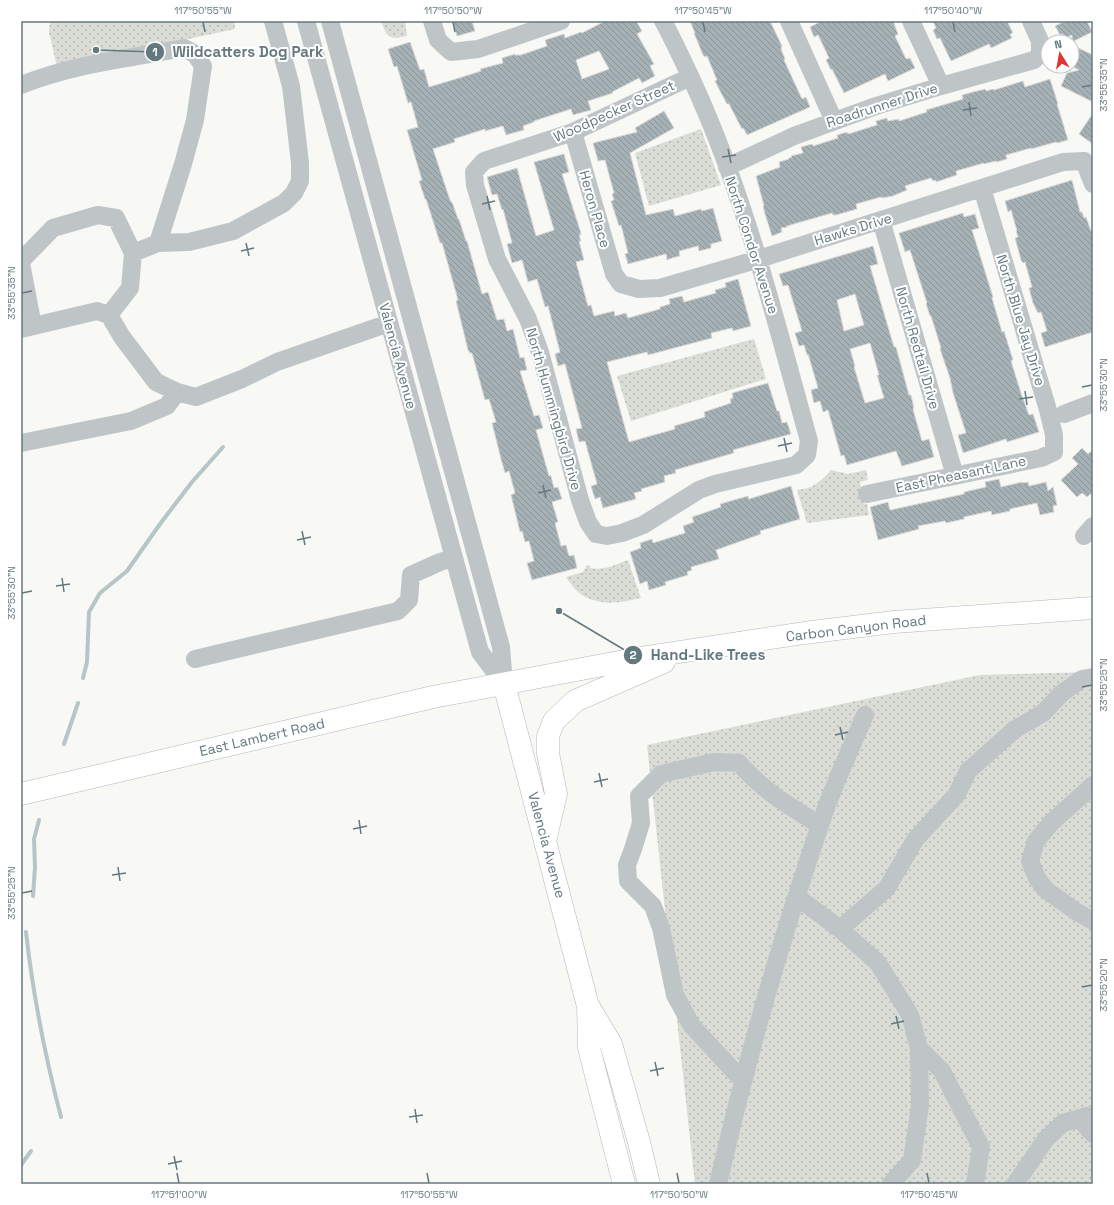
<svg xmlns="http://www.w3.org/2000/svg" width="1114" height="1205" font-family="'Space Grotesk',sans-serif">
	<style>
		.green { fill: url(#green-dots) }
		.lines { fill: none; stroke-linecap: round; stroke-linejoin: round }
		.stream { stroke: #b6c5c7; stroke-width: 4 }
		.building { fill: url(#building-back-hatch); stroke: #dad9d8; fill-rule: evenodd }
		.major-casing { stroke: #b1b8ba; stroke-width: 23 }
		.minor { stroke: #bfc5c7; stroke-width: 18 }
		.major { stroke: #fff; stroke-width: 22 }
		.ticks { fill: none; stroke: #64797f; stroke-width: 1.5 }
		.labels { text-anchor: middle; stroke-width: 4; stroke-linejoin: round; paint-order: stroke }
		.street-label { font-size: 14px; fill: #64797f; stroke: #fff }
		.leader { fill: none; stroke: #64797f; stroke-width: 1.5 }
		.callout-dot { fill: #64797f; stroke: #fff; stroke-width: 1.5 }
		.mark-label { font-size: 12px; text-anchor: middle; font-weight: bold; fill: #fff }
		.callout-label { font-size: 15px; text-anchor: middle; font-weight: bold; fill: #64797f; stroke: #fff; stroke-width: 4; stroke-linejoin: round; paint-order: stroke }
		.neatline { fill: none; stroke: #64797f; stroke-width: 1.5 }
		.ticks-label { font-size: 10px; text-anchor: middle; fill: #64797f }
	</style>
	<defs>
		<pattern id="green-dots" width="8" height="8" patternUnits="userSpaceOnUse"><rect width="8" height="8" fill="#d9ddd5"/><path d="M2 2h.1M6 6h.1" fill="none" stroke="#b4b8b2" stroke-width="1.8" stroke-linecap="round"/></pattern>
		<pattern id="building-back-hatch" width="6" height="6" patternUnits="userSpaceOnUse"><rect width="6" height="6" fill="#a6b1b5"/><path d="M-1 5l2 2M0 0l6 6M5-1l2 2" fill="none" stroke="#8b9598"/></pattern>
	</defs>
	<rect width="100%" height="100%" fill="#f8f8f5"/>
	<path class="green" d="M50 21H234L235 29 57 67 49 32Z
		M381 21H405L407 36C389 40 387 38 381 21Z
		M701 129 721 185 649 206 635 153Z
		M754 339 766 379 631 421 617 376Z
		M831 470 848 474 866 470 868 480 860 482 865 504H867L869 515 807 523 797 490C812 489 821 482 831 470Z
		M628 560 641 598C619 603 597 607 578 592 573 588 570 582 566 577L583 572 587 565 590 566V568L597 569 610 567Z
		M1093 672V1184H695L647 745 980 675Z"/>
	<g class="lines">
		<path class="stream" d="M83 678 87 662 89 612 100 593 127 571 160 524 192 482 223 447
			M64 744 78 703
			M33 896 35 867 34 839 39 820
			M26 932C33 995 45 1056 61 1117
			M21 1165 31 1151"/>
	</g>
	<path class="building" d="M452 21H472L475 31 457 36Z
		M605 21H636L642 31 637 34 654 64 650 66 655 76 642 83 639 78 612 92 613 93 588 101 591 110 573 115 571 109 534 121V122L523 126 524 130 506 135 503 126 485 131V129L454 139 455 142 433 149 449 197 451 202H452L458 219H459L466 241H467L482 294 488 292 497 320 504 319 507 331 513 329 520 358 524 357 527 370 520 371 534 416 539 415 543 428 536 430 549 476H551L554 488 558 487 562 499 552 502 558 522 555 523 561 546 566 545 569 556 574 555 577 568 532 580 527 563 534 561 529 541 525 542 522 531 520 532 511 495 515 493 509 471 505 473 501 459 492 423 496 422 489 399 485 400 472 353H470L468 350 456 301 458 300 442 243H440L426 199H425L419 181 422 180 407 130 418 127 411 102 408 103 397 66 394 67 388 49 410 42 420 70 424 69 429 87 459 78 481 71 480 69 503 63 502 58 515 54V55H521L547 46 545 40 564 34 565 38 581 32 582 33ZM599 51 609 69 582 79 576 60Z
		M690 21H770L782 46 781 49 785 59 784 60 802 99 806 97 810 107 747 135 745 131 743 128 742 129 729 104H727L720 91 715 81 717 80 707 56 705 57 703 55 694 33H695Z
		M822 21H893L898 34 895 36 906 59 910 58 915 68 888 81 885 74 844 93 832 69 831 70 826 60 829 58 820 39 818 35 814 37 810 27Z
		M933 21H1007L1013 33 1010 34 1012 38 991 48 989 44 951 61 940 38 937 39 933 30 936 28Z
		M1065 21H1087L1092 32 1072 42V35L1065 38 1063 34 1060 35 1055 26Z
		M1072 45 1093 55V102L1061 86 1067 73 1079 70 1072 66Z
		M1050 79 1058 104H1057L1068 140 1057 143 1056 142 1031 149V148L1006 155 1007 159 997 162 996 161 984 164V163L956 171 957 175 936 182V180L933 181 931 178 911 184 905 186 907 190 893 196 882 198 881 197 856 204 857 209 836 215H833L832 213 787 226V227L781 228 782 232 772 236 765 214 763 206H764L756 176 780 167 779 162 789 159V158L792 157 791 156 803 153 801 147 812 144 813 146 838 138 837 135 847 132 848 134 877 125 876 121 887 118 888 121 899 119V121L927 112 926 110 963 99 962 95 973 92 985 89 986 91 993 89 994 90 1023 81 1025 87Z
		M664 111 674 128 630 153 646 215 673 209 675 216 701 209 702 211 713 208 722 241 711 244V248L699 251 698 246 679 251 680 256 672 258 667 260 666 254 628 264 625 254 628 253 621 225 619 226 611 201 614 200 612 194 614 193 605 160 598 161 593 143 637 132 635 128Z
		M1093 113V144L1079 134Z
		M564 154 569 172 562 174 580 230 581 235H579L581 241H579L584 260 576 262 588 306 591 305 594 316 614 311 615 316 626 313 628 318 660 309V307L670 304 669 299 682 296 684 302 716 293 715 290 726 287 725 283 738 279 751 326 733 331 732 328 711 333 712 338 648 355 647 352 607 362 629 442 675 429 674 426 705 417 704 412 731 403 730 399 733 398 732 393 768 383 777 411H779L782 423 787 422 791 434 733 450 734 453 675 470 676 473 664 476 665 482 641 489 642 491 634 493 636 499 603 508 600 497 595 499 591 486 597 484 585 441 579 442 576 429 582 428 565 364 558 366 555 354 560 352 548 306 545 307 537 279 528 282 522 260 512 263 507 244 512 243 503 209 502 210 497 194 492 195 487 177 517 168 536 236 554 230 534 162Z
		M1072 180 1080 212H1082L1084 218 1086 217 1091 231 1093 230V332L1045 347 1041 333 1047 331 1041 312 1038 313 1033 303 1029 288 1032 287 1025 262 1023 263 1021 260 1015 238 1018 237 1016 231H1017L1011 210 1008 212 1005 201Z
		M963 213 964 217 975 214 979 228 972 230 993 297 992 298 1002 332 1004 331 1008 344 1013 360 1011 361 1021 393 1029 415 1033 414 1039 432 1007 442 1006 439 963 453 958 435 966 433 953 393 950 378 940 349 941 348 931 316H930L926 304 927 303 910 250 905 252 899 233Z
		M873 246 878 264 870 266 894 347H896L909 395H911L914 408H913L914 413 922 441 929 439 934 457 902 466 896 451 847 465 844 455 841 456 828 410 823 412 820 401 814 403 811 390 818 388 808 354 807 355 804 345 799 346 795 333 802 331 788 285 783 286 779 274ZM855 294 864 325 844 331 837 300ZM870 343 879 375H877L884 398 865 403 854 367 855 366 850 349Z
		M1082 448 1088 454 1093 450V492L1087 497 1082 493 1077 497 1061 480 1078 464 1072 458Z
		M999 479 1001 487 1022 482V483L1028 482 1029 486 1046 482 1048 491 1053 487 1057 505 1053 506 1054 512 1040 515 1037 503 1010 509V511L992 515 991 511 964 517V519L946 523 945 521 918 526 919 529 878 540 870 507 888 502 890 510 964 494V492L986 487 985 482Z
		M791 486 800 519 760 531 761 534 716 550 719 559 691 567 692 570 687 572 688 575 665 582 666 585 649 590 647 581 640 584 630 552 641 548 640 543 652 539 653 543 685 533 683 526 694 522 692 517 721 507 720 504 748 496 749 499Z"/>
	<g class="lines">
		<defs>
			<path id="major" d="M504 684 588 1006 589 1048 624 1184
				M21 794 433 697 640 658 804 633 894 622 1093 608
				M546 837 556 794 548 753V736L554 721 575 701 664 662
				M589 1007 611 1044 639 1142 649 1184"/>
		</defs>
		<use href="#major" class="major-casing"/>
		<path class="minor" d="M306 21 480 652 504 684
			M330 21 501 647 504 684
			M432 21 438 40 451 52 478 49 561 21
			M663 21C673 39 682 59 691 78 745 194 775 319 809 441L807 455 796 465 715 484 699 490 643 525 622 533 607 536 596 534 588 522 580 500 540 352 528 319 497 259 475 185 474 172 484 161 573 132 690 77
			M789 21 834 121
			M911 21 941 86
			M21 85C73 64 130 58 184 48L195 54 203 66 195 120 183 164 158 243
			M573 132 614 274 621 284 639 289 660 288 759 259 1063 162 1084 161 1093 184
			M727 167 794 136 876 106 941 86 1034 60 1040 54V41L1031 21
			M881 220 955 476
			M133 253 158 243 189 242 233 231 284 203 294 193 300 181V163L291 86 273 21
			M21 261 53 228 98 215 116 218 133 253 130 288 109 315
			M21 263 33 326
			M21 329 97 311 109 315 122 337 156 382 177 392 196 397 242 379 277 362 389 323
			M1064 414 1093 403
			M21 443 131 421 167 406 177 392
			M867 494 1041 458 1054 452V435L1048 410 982 188
			M1084 536 1093 526
			M195 659 398 611 409 600 411 575 440 562 453 558
			M1093 785 1051 823 1036 841 1030 861 1037 878 1046 890 1077 912 1093 921
			M797 897 840 929 878 963 910 1015 919 1048 920 1106 912 1160 891 1184
			M840 929 887 888 915 840 957 794 968 771 1014 730 1043 713 1062 693 1082 679 1093 677
			M919 1048 942 1071 981 1147 975 1184
			M743 1081 692 1026 675 995 661 928 653 906 628 881 627 865 633 849 641 823 639 796 661 774 714 762 739 763C763 791 789 806 820 825
			M1079 1118 1093 1134
			M718 1184C746 1061 781 939 822 819 834 784 850 750 865 715
			M1015 1184 1046 1139 1063 1123 1087 1116 1093 1118"/>
		<use href="#major" class="major"/>
	</g>
	<path class="ticks" d="M203 22 205 32M453 22 455 32M703 22 705 32M953 22 955 32M1082 87 1092 85M969 102 971 116M963 110 977 108M728 149 731 163M722 157 736 155M487 196 490 210M482 204 495 201M246 243 249 256M241 251 254 248M22 293 32 291M1082 387 1092 385M1025 391 1027 405M1019 399 1033 397M784 438 787 452M778 446 792 443M543 485 546 498M538 493 551 490M302 531 305 545M297 540 311 537M62 578 64 592M56 586 70 584M22 593 32 591M1082 687 1092 685M840 727 843 740M835 735 848 732M599 773 602 787M594 782 608 779M359 820 361 834M353 829 367 826M118 867 120 881M112 875 126 873M22 893 32 891M1082 987 1092 985M896 1016 899 1029M891 1024 904 1021M655 1062 658 1076M650 1071 664 1068M415 1109 417 1123M409 1117 423 1115M174 1156 177 1170M168 1164 182 1161M177 1173 179 1183M427 1173 429 1183M677 1173 679 1183M927 1173 929 1183"/>
	<g class="labels">
		<g class="street-label">
			<text transform="translate(882 105) rotate(-18)" y="5">Roadrunner Drive</text>
			<text transform="translate(614 111) rotate(-24)" y="5">Woodpecker Street</text>
			<text transform="translate(595 209) rotate(74)" y="5">Heron Place</text>
			<text transform="translate(853 229) rotate(-17)" y="5">Hawks Drive</text>
			<text transform="translate(752 245) rotate(72)" y="5">North Condor Avenue</text>
			<text transform="translate(1021 320) rotate(73)" y="5">North Blue Jay Drive</text>
			<text transform="translate(918 348) rotate(74)" y="5">North Redtail Drive</text>
			<text transform="translate(398 356) rotate(75)" y="5">Valencia Avenue</text>
			<text transform="translate(554 409) rotate(74)" y="5">North Hummingbird Drive</text>
			<text transform="translate(961 474) rotate(-12)" y="5">East Pheasant Lane</text>
			<text transform="translate(856 628) rotate(-7)" y="5">Carbon Canyon Road</text>
			<text transform="translate(262 737) rotate(-13)" y="5">East Lambert Road</text>
			<text transform="translate(547 845) rotate(75)" y="5">Valencia Avenue</text>
		</g>
	</g>
	<path class="leader" d="M96 50L155 52M559 611L633 655"/>
	<g class="callout-dot">
		<circle cx="96" cy="50" r="4"/>
		<circle cx="559" cy="611" r="4"/>
		<circle cx="155" cy="52" r="10"/>
		<circle cx="633" cy="655" r="10"/>
	</g>
	<g class="mark-label">
		<text x="155" y="56">1</text>
		<text x="633" y="659">2</text>
	</g>
	<g class="callout-label">
		<text x="248" y="57">Wildcatters Dog Park</text>
		<text x="708" y="660">Hand-Like Trees</text>
	</g>
	<rect width="1114" height="1205" fill="none" stroke="#ffffff" stroke-width="44"/>
	<g transform="translate(1060 54) rotate(349)"><circle r="19" fill="#ffffff" stroke="#c1c9cc"/>
	<path d="M0-3L7 15L0 10L-7 15Z" fill="#dd3731"/>
	<text y="-6" font-size="11" font-weight="bold" text-anchor="middle" fill="#64797f">N</text>
	</g>
	<rect x="22" y="22" width="1070" height="1161" class="neatline"/>
	<g class="ticks-label">
		<text x="203" y="14">117°50'55"W</text>
		<text x="453" y="14">117°50'50"W</text>
		<text x="703" y="14">117°50'45"W</text>
		<text x="953" y="14">117°50'40"W</text>
		<text transform="translate(1103 85) rotate(-90)" y="4">33°55'35"N</text>
		<text transform="translate(11 293) rotate(-90)" y="4">33°55'35"N</text>
		<text transform="translate(1103 385) rotate(-90)" y="4">33°55'30"N</text>
		<text transform="translate(11 593) rotate(-90)" y="4">33°55'30"N</text>
		<text transform="translate(1103 685) rotate(-90)" y="4">33°55'25"N</text>
		<text transform="translate(11 893) rotate(-90)" y="4">33°55'25"N</text>
		<text transform="translate(1103 985) rotate(-90)" y="4">33°55'20"N</text>
		<text x="179" y="1198">117°51'00"W</text>
		<text x="429" y="1198">117°50'55"W</text>
		<text x="679" y="1198">117°50'50"W</text>
		<text x="929" y="1198">117°50'45"W</text>
	</g>
</svg>
